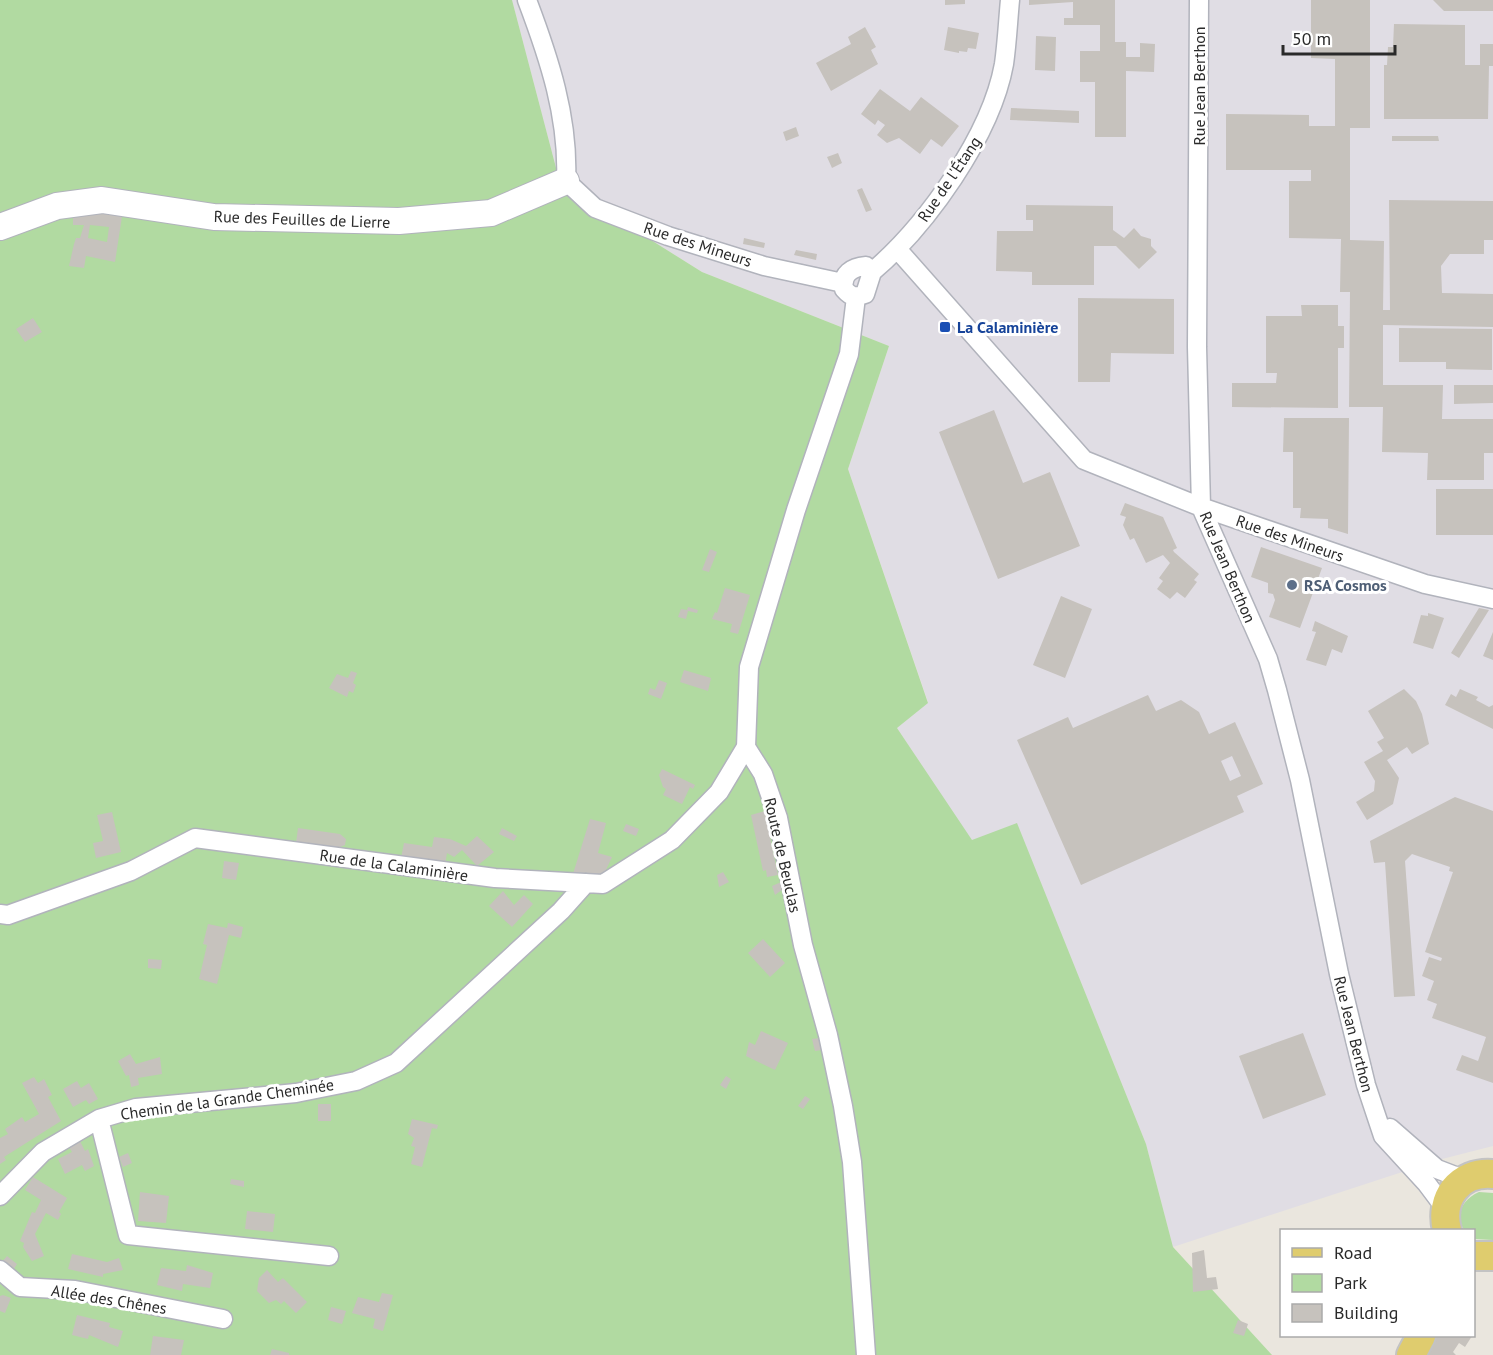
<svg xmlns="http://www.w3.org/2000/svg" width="1493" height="1355" font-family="'PT Sans',sans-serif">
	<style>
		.industrial { fill: #e0dde4 }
		.green { fill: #b1daa1 }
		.building { fill: #c6c2bd; fill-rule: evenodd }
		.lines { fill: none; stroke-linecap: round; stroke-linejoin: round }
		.street-casing { stroke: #b1b3bc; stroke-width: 21 }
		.secondary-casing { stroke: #b1b3bc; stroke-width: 28 }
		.primary-casing { stroke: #c3c3c3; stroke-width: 32 }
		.street { stroke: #fff; stroke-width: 18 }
		.secondary { stroke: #fff; stroke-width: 26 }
		.primary { stroke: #dfcc6e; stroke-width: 28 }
		.transit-dot { fill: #1a4fb4; stroke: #fff; stroke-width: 2 }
		.service-dot { fill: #5c6f8a; stroke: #fff; stroke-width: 2 }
		.labels { text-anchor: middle; stroke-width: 6; stroke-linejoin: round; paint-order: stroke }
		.street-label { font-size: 16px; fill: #2a2a2a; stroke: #fff }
		.transit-label { font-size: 16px; font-weight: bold; fill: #164399; stroke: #fff; text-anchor: start }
		.service-label { font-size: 16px; font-weight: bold; fill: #4e5e75; stroke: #fff; text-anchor: start }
	</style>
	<rect width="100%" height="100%" fill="#eae6de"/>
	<path class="industrial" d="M512 0H1493V1146L1442 1159 1173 1247 1146 1144 1017 824 972 841 897 728 928 702 848 469 889 346 702 272 560 183Z"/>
	<path class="green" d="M0 0H512L560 183 702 272 889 346 848 469 928 703 897 728 972 840 1017 823 1146 1144 1173 1247 1272 1355H0Z
		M1479 1192 1493 1193V1240L1474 1239V1230H1464C1454 1214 1463 1199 1479 1192Z"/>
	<path class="building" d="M945 0H965V4L945 5Z
		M1029 0H1115V42H1126V57H1140V43L1155 44 1154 72 1126 71V137H1095V82H1080V51H1100V25H1064V18H1073V2L1029 5Z
		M1311 0H1370V128H1350V240L1384 241 1383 310H1390L1389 200 1493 201V240H1484V254H1450L1441 266 1442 293 1493 294V327L1383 325V385H1443L1442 419H1493V453H1484V480H1427L1428 453 1382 452 1383 407H1349L1350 292H1340L1341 239 1289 238V181H1311V170H1226V114L1309 115V126H1335V59L1311 58Z
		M1433 0H1493V11H1444Z
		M1394 24 1465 25V65H1480V44H1493V66H1489L1488 119H1384V65H1387L1388 47H1393Z
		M865 27 876 47 871 50 878 64 831 91 816 63 851 44 848 37Z
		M948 27 979 33 976 49 968 48 967 52 959 51V53L944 50Z
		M1036 36 1056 37 1055 71 1035 70Z
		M880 89 910 111 921 97 959 126 942 147 931 139 920 154 899 138 887 143 877 135 885 125 878 120 875 125 861 114Z
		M1011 108 1079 111V123L1010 120Z
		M796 127 799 136 786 141 783 132Z
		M1392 136H1438L1439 141H1392Z
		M838 153 842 163 832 168 827 157Z
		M862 188 872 210 866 212 857 190Z
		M1026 205 1113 206V230L1124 238 1134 228 1141 236 1151 239V246L1157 252 1139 269 1116 246H1094V285H1032V272L996 271 997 231H1033V220H1026Z
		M73 208 123 210 115 262 86 256 84 268 69 266 74 244 76 238H80L84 225H73ZM90 225 109 227 107 242 88 238Z
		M744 238 765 243 764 248 743 244Z
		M796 250 817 254 816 260 794 255Z
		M1078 298 1174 299V354L1111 353 1110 382H1078Z
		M1301 305H1338V326H1344V348H1338V408L1232 407V383H1276L1277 373H1266V316H1302Z
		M33 318 42 332 25 342 16 329Z
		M1399 328 1492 329V370L1446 369V362H1399Z
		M1454 385H1493V403L1454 404Z
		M994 410 1023 483 1050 472 1080 546 998 579 939 432Z
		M1284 418H1349L1348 534 1328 528V519L1300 518 1301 508H1293V452H1283Z
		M1436 489H1493V535H1436Z
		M1125 503 1163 517 1177 548 1173 550 1174 552 1199 574 1194 580 1197 582 1185 598 1177 592 1170 599 1157 589 1163 581 1159 578 1170 563 1163 555 1146 563 1134 538 1130 540 1123 525 1126 517 1120 515Z
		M1261 547 1322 568 1300 628 1269 617 1275 600 1273 594 1268 593V583L1251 577Z
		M710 549 717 552 709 572 702 570Z
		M725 588 750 595 738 634 730 632 732 624 712 619 715 612 717 613Z
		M1061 596 1092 609 1065 678 1033 665Z
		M688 607 698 610 697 613 688 611 686 619 678 617 681 609 687 610Z
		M1479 608 1489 610 1459 658 1451 653Z
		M1428 613 1444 618 1433 649 1413 643 1421 615 1428 616Z
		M1315 621 1348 636 1342 653 1332 649 1326 666 1306 660 1316 632 1312 631Z
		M1493 632V660L1483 656Z
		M684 670 711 678 708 691 680 682Z
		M351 671 357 673 353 683 356 685 353 693 349 691 347 697 329 688 337 674 348 678Z
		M659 680 667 683 661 699 648 694 650 688 655 690Z
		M1404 689 1416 701 1422 714 1429 744 1412 754 1407 747 1387 760 1399 778 1393 804 1367 820 1356 802 1374 791 1375 781 1364 762 1383 751 1377 742 1384 738 1368 711Z
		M1460 689 1478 697 1476 700 1489 707 1493 705V729L1445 705 1451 694 1456 697Z
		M1148 695 1156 711 1181 700 1199 712 1209 734 1235 722 1263 784 1237 796 1244 812 1081 885 1017 740 1068 717 1073 728ZM1232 756 1241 776 1230 781 1221 761Z
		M662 769 695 785 693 789 690 787 682 804 663 795 666 789 663 787 659 775Z
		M1455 797 1493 811V1083L1456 1070 1462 1055 1478 1061 1486 1037 1432 1018 1437 1004 1427 1000 1434 981 1422 976 1429 957 1441 961 1442 958 1425 952 1453 872 1449 871 1450 867 1412 854 1405 861 1415 996 1394 997 1385 862 1374 863 1370 841Z
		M765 811 768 826 773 825 776 836 770 837 778 875 767 877 766 870 763 871 751 815Z
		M112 812 121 852 96 858 93 843 103 841 97 815Z
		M590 819 606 823 598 853 612 857 605 872 597 878 572 877Z
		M626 824 639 829 636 836 623 831Z
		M298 828 340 834 346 839 345 845 338 848 296 843Z
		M502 828 517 836 514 841 499 834Z
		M477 836 494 852 477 866 462 850 454 857 447 853 445 865 401 858 404 843 432 847 434 837 450 839 466 846Z
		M224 861 239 863 236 880 222 878Z
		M723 872 729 882 719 887 717 875Z
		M786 880 787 886 775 895 772 886Z
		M503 891 514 905 524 895 533 904 512 927 489 906Z
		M228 923 243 927 241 938 229 935 217 984 199 979 207 945 203 944 208 924 227 928Z
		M763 939 785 963 770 977 748 953Z
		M148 959 162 960 161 969 148 968Z
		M761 1031 788 1043 775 1070 746 1056 749 1042 755 1045Z
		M1303 1033 1326 1095 1263 1119 1239 1056Z
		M819 1038 822 1050 815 1051 812 1039Z
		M130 1054 136 1064 160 1057 162 1074 138 1078 139 1085 131 1087 129 1075 126 1076 118 1061Z
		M726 1076 731 1079 726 1089 720 1085Z
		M34 1077 38 1083 44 1079 52 1095 48 1097 61 1121 4 1157 6 1160 0 1164V1138L8 1134 5 1129 22 1117 25 1122 39 1114 22 1083Z
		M77 1081 81 1088 89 1083 98 1099 89 1104 86 1100 73 1107 63 1089Z
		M805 1096 810 1099 803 1109 798 1106Z
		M318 1104H331V1121H318Z
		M412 1119 438 1125 437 1129 432 1128 422 1167 411 1164 415 1147 411 1146 414 1138 408 1134Z
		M79 1139 85 1151 88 1149 94 1166 85 1171 82 1165 65 1174 58 1159 72 1152 69 1147Z
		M128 1153 132 1163 123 1167 119 1157Z
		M33 1177 67 1198 59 1212 61 1214 58 1220 46 1213 35 1234 44 1256 32 1261 23 1247 24 1243 20 1241 32 1212 35 1213 41 1200 25 1190Z
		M231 1179 244 1181V1187L230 1184Z
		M140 1192 169 1196 166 1223 138 1221Z
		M247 1211 275 1214 273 1232 245 1229Z
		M1204 1250 1207 1278 1216 1277 1218 1289 1193 1292 1192 1253Z
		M72 1254 107 1262 119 1258 123 1270 103 1274V1277L68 1269Z
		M7 1256 17 1264 12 1272 1 1263Z
		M187 1265 213 1273 210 1288 183 1284 182 1291 157 1285 161 1268 186 1271Z
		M267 1270 278 1282 283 1278 307 1302 296 1313 284 1301 281 1304 276 1300 269 1303 257 1291 259 1278Z
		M382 1293 393 1295 383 1331 373 1328 375 1319 352 1313 358 1297 379 1302Z
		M3 1295 11 1298 5 1313 0 1311V1296Z
		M331 1307 346 1311 342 1324 328 1320Z
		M77 1315 110 1323 109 1327 123 1331 118 1347 89 1335 88 1339 72 1335Z
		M1238 1320 1248 1324 1244 1336 1233 1333Z
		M153 1336 184 1340 181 1355H150Z
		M1436 1336H1472L1465 1347 1459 1343 1453 1352 1456 1355H1426Z
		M272 1349 289 1353V1355H270Z"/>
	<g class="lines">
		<defs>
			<path id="street" d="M527 0C549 58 569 118 566 181L595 208 668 236 764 266 843 283
				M1199 0 1197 347 1201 507 1268 659 1277 690 1300 780 1339 974 1366 1085 1383 1136 1427 1184 1445 1208
				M898 250 1084 460 1201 507 1425 584 1493 599
				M866 266 872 272 865 294C855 298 851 297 844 289 841 274 852 267 866 266Z
				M872 272C926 226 991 136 1004 64 1007 43 1008 21 1010 0
				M856 297 849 354 796 510 749 667 746 747 763 774 778 818 803 945 828 1035 843 1106 852 1162 866 1355
				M0 914 8 915 131 871 195 838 495 878 603 884 672 840 719 792 746 747
				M99 1119 128 1235 329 1256
				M1390 1128 1437 1169 1463 1179
				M0 1196 43 1152 99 1119 136 1108 296 1093 356 1081 396 1063 561 911 586 883
				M0 1270 20 1287 75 1290 223 1319"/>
			<path id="secondary" d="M0 227 57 206 102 200 214 217 399 221 491 213 566 181"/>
			<path id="primary" d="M1447 1230C1439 1199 1459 1171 1493 1174
				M1474 1256H1493
				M1411 1355 1421 1336"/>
		</defs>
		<use href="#street" class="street-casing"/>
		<use href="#secondary" class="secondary-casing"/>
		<use href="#primary" class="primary-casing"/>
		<use href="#street" class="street"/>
		<use href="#secondary" class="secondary"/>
		<use href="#primary" class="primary"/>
	</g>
	<rect class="transit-dot" x="939" y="321" width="12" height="12" rx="3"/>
	<circle class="service-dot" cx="1292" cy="585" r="6"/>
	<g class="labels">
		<g class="street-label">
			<text transform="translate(1199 86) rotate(-90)" y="6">Rue Jean Berthon</text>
			<text transform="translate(949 179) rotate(-56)" y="6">Rue de l'Étang</text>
			<text transform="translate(302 219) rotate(2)" y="6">Rue des Feuilles de Lierre</text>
			<text transform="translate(698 244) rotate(18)" y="6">Rue des Mineurs</text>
			<text transform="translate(1290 538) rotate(19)" y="6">Rue des Mineurs</text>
			<text transform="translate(1228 567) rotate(67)" y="6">Rue Jean Berthon</text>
			<text transform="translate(783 855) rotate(77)" y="6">Route de Beuclas</text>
			<text transform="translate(394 865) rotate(8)" y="6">Rue de la Calaminière</text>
			<text transform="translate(1354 1034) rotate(76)" y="6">Rue Jean Berthon</text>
			<text transform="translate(227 1099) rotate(-8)" y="6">Chemin de la Grande Cheminée</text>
			<text transform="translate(109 1299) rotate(9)" y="6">Allée des Chênes</text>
		</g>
		<g class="transit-label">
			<text x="957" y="333">La Calaminière</text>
		</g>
		<g class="service-label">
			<text x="1304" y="591">RSA Cosmos</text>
		</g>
	</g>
	<rect x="1280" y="1229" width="195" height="108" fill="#ffffff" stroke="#aaaaaa" stroke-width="1.5"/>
	<rect x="1292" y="1248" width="30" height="9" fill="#dfcc6e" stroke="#aaaaaa" stroke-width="1.5"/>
	<text x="1334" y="1259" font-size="18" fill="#2a2a2a">Road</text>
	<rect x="1292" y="1274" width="30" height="18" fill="#b1daa1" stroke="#aaaaaa" stroke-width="1.5"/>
	<text x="1334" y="1289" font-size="18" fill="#2a2a2a">Park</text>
	<rect x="1292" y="1304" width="30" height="18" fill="#c6c2bd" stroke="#aaaaaa" stroke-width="1.5"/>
	<text x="1334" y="1319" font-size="18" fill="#2a2a2a">Building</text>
	<path d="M1283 45v9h112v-9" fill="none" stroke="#2a2a2a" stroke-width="3"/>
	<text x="1292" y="45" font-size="18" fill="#2a2a2a" stroke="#ffffff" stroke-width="4.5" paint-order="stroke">50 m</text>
</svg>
